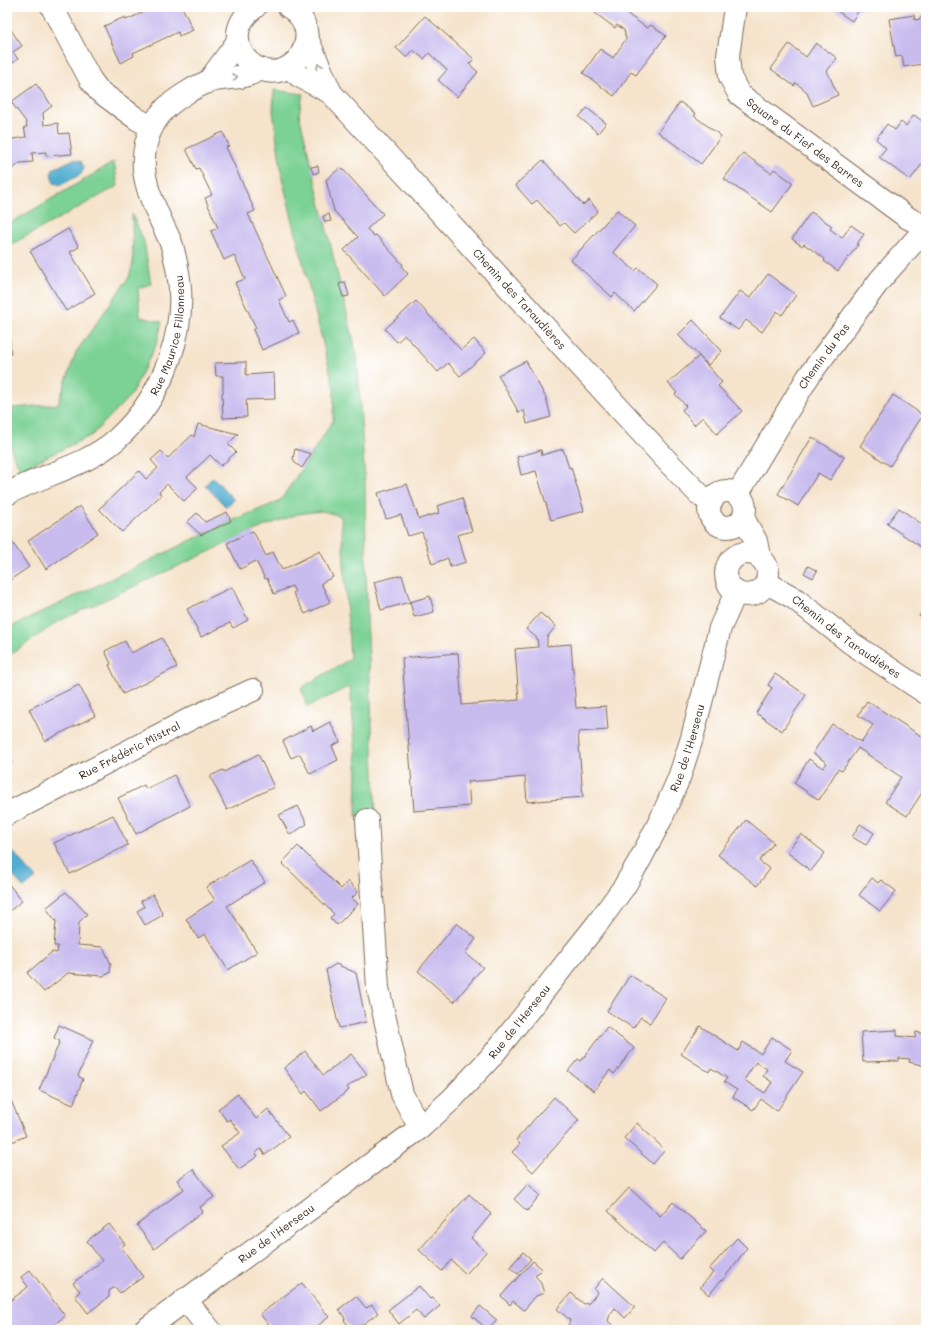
<svg xmlns="http://www.w3.org/2000/svg" width="933" height="1337" font-family="Mali,sans-serif">
	<style>
		.green { fill: #7cd194; stroke: #5c7e59 }
		.water { fill: #52add0; stroke: #466c77 }
		.building { fill: #c8bbee; fill-rule: evenodd }
		.lines { fill: none; stroke-linecap: round; stroke-linejoin: round }
		.minor-casing { stroke: #7c6b5b; stroke-width: 24 }
		.minor { stroke: #fff; stroke-width: 22 }
		.oneway { stroke: #a79f9a }
		.labels { text-anchor: middle; stroke-width: 3; stroke-linejoin: round; paint-order: stroke }
		.street-label { font-size: 11px; fill: #3b2a1e; stroke: #fff }
	</style>
	<rect width="100%" height="100%" fill="#fff"/>
	<filter id="ink" filterUnits="userSpaceOnUse"><feTurbulence type="fractalNoise" baseFrequency=".025" numOctaves="2"/><feDisplacementMap in="SourceGraphic" scale="8" xChannelSelector="R" yChannelSelector="G"/><feConvolveMatrix kernelMatrix="1 2 1 2 8 2 1 2 1" color-interpolation-filters="sRGB"/></filter>
	<filter id="wash" filterUnits="userSpaceOnUse"><feTurbulence type="fractalNoise" baseFrequency=".012" numOctaves="4" result="noise"/><feDisplacementMap in="SourceGraphic" scale="16" xChannelSelector="R" yChannelSelector="G"/><feGaussianBlur stdDeviation="0.9" result="paint"/><feColorMatrix in="noise" values="0 0 0 0 0 0 0 0 0 0 0 0 0 0 0 0 0 1.4 0 .05"/><feComposite in="paint" operator="in"/></filter>
	<g filter="url(#wash)">
		<rect width="100%" height="100%" fill="#f5e3cb"/>
		<path class="green" d="M274 90 303 94 299 114 357 355 365 483 367 614 376 817 356 816 357 767 350 686 307 707 301 688 350 659 341 516 322 511 298 514 265 526 59 621 7 657V630L13 626 231 521 280 501 333 421 334 388 282 178 273 111Z
			M114 162 118 186 12 244 7 257V225Z
			M132 214 144 241 151 284 138 288 140 317 162 322 157 343 131 395 92 435 21 469C6 450 10 431 13 408L58 404 76 352 129 277 133 263Z"/>
		<path class="water" d="M74 159 81 161 84 168 81 174 61 185 54 183 51 175 53 169Z
			M213 477 234 500 226 507 205 485Z
			M13 852 36 878 24 888 7 869V857Z"/>
		<g id="blocks">
			<path class="building" d="M155 7H182L193 30 179 36 178 32 133 53 134 56 121 63 104 26 125 17 126 20Z
				M600 7H630L626 13 647 28 651 25 666 36 636 75 631 72 614 96 583 73 600 49 613 58 626 39 624 30 617 25 615 28 595 13Z
				M831 7H865L863 10 860 8 852 21Z
				M926 11V34H924L926 43V66L922 64 904 67 902 56 896 57 889 19 914 15 915 20 920 19Z
				M425 16 474 59 469 64 478 72 457 97 438 80 447 70 429 53 424 59 413 50 407 58 396 48Z
				M7 24 22 46 13 52 18 59 7 67Z
				M816 43 837 58 827 71 838 95 813 106 806 91 796 83 794 86 771 69 789 44 806 57Z
				M36 84 52 106 43 113 44 125 58 123 59 134 69 133 72 154 46 156V152L32 153 33 162 20 163 7 173V140L26 137 24 127H27L26 122 11 102Z
				M680 102 696 114 694 116 721 136 701 164 658 132Z
				M587 108 606 123 598 133 579 117Z
				M914 115 926 124V159L910 180 879 157 886 148 876 139 887 124 895 130 901 122 906 126Z
				M223 132 229 146 226 147 255 211 248 214 286 296 279 300 289 322 293 320 299 333 262 350 253 330 256 328 235 283 245 279 234 255 224 260 211 231 218 228 205 198 212 195 199 168 196 169 186 149Z
				M743 153 771 173 774 169 793 183 772 212 724 179Z
				M543 160 583 205 589 200 598 211 574 233 564 223 560 226 537 200 532 204 515 185Z
				M318 166 319 172 313 174 311 167Z
				M341 167 383 214 367 229 374 236 376 235 403 265 402 267 408 274 385 296 344 250 358 237 334 211 326 180Z
				M617 210 635 226 613 252 635 271 638 268 657 284 634 311 615 293 612 297 571 260Z
				M811 212 832 226 830 229 842 238 851 225 864 234 857 244 858 245 838 271 824 261 825 259 804 244 802 246 792 239Z
				M329 214 331 221 325 222 323 216Z
				M68 229 79 247 70 252 95 293 66 311 30 251Z
				M768 274 796 295 782 315 777 311 762 332 746 320 738 330 720 318 740 291 750 298Z
				M345 282 349 296 343 297 339 284Z
				M416 301 461 350 474 339 486 353 460 376 448 363 438 372 405 335 397 342 385 329Z
				M693 320 722 351 708 365 678 335Z
				M7 329H9L11 354 7 355Z
				M699 356 722 382 718 386 742 411 717 434 703 417 694 425 682 410 686 406 675 394 677 393 668 383Z
				M526 361 546 398 551 417 527 424 524 410 519 413 498 375Z
				M246 362V375L274 373 275 399 246 400 247 417 223 418 222 393H223V376H216L215 363Z
				M893 395 923 415 890 466 860 446Z
				M198 424 238 434 228 444 236 452 221 466 210 455 187 477 198 488 184 501 167 484 159 492 161 495 122 532 99 509 139 471 146 479 158 468 151 460 161 451 168 458 192 435 194 437Z
				M812 437 844 457 830 480 818 473 798 506 778 494Z
				M295 449 311 454 302 468 295 463 293 458Z
				M563 449 569 468 571 467 584 511 551 520 536 471 521 475 517 457 541 450 542 455Z
				M407 484 419 519 439 513 437 506 462 498 472 531 457 535 466 562 450 567 448 558 432 564 422 532 408 536 401 515 386 519 378 493Z
				M80 506 98 533 46 569 28 541Z
				M899 508 926 527V547L924 549 887 524Z
				M227 512 231 521 201 535 187 522 197 513 205 522Z
				M253 531 266 556 273 552 282 570 320 551 333 577 321 583 330 602 305 614 293 593 295 592 292 586 274 594 267 578 265 579 256 561 240 569 227 543Z
				M10 539 29 567 7 582V541Z
				M808 566 817 571 813 578 804 573Z
				M402 575 410 602 381 610 374 582Z
				M232 587 248 620 233 628 230 623 201 637 187 609Z
				M430 596 434 612 414 617 410 602Z
				M926 605V620L919 616Z
				M540 613 556 626 547 637V646L571 644 576 708 606 706 608 730 578 732 583 797 527 802 525 777 468 782 470 806 414 811 402 658 458 653 462 705 519 700 515 649 538 647 537 638 526 629Z
				M162 638 177 667 123 694 109 665 111 664 105 651 125 641 131 653Z
				M775 674 806 695 782 731 756 713 772 688 768 685Z
				M79 685 95 716 45 741 29 709Z
				M867 701 926 739V792L923 791 907 816 885 802 901 777 858 748 842 771 838 769 819 800 794 783 809 759 823 768 827 763 813 753 832 724 861 742 873 725 858 715Z
				M330 722 340 742 332 746 338 760 310 774 300 754 291 758 283 741 311 726 313 731Z
				M258 754 274 787 227 810 210 776 223 770 224 772Z
				M7 755 11 763 7 765Z
				M174 775 190 806 136 834 118 798 144 785 146 789Z
				M298 806 307 824 290 835 279 815Z
				M113 815 128 845 70 874 54 843Z
				M746 820 774 843 759 861 770 869 757 886 718 855Z
				M860 824 874 833 866 845 852 837Z
				M801 834 825 853 811 871 787 852Z
				M298 846 341 889 348 881 358 892 352 898 358 904 337 925 330 918 334 914 282 863Z
				M250 860 265 882 227 906 257 952 228 970 205 934 198 938 186 919 215 900 206 887Z
				M872 878 878 883 881 880 896 891 880 911 859 895Z
				M7 882 22 901 7 913Z
				M66 892 87 914 79 922 78 945 103 947 111 964 110 973 103 976 68 973 44 992 27 973 52 952 57 953 58 946H54L56 921 46 908Z
				M153 894 163 915 145 925 137 911 144 907 141 901Z
				M457 923 476 939 465 953 483 967 454 1002 418 971Z
				M336 964 356 973 366 1022 339 1028 326 970Z
				M630 975 666 998 650 1023 641 1017 633 1028 607 1011Z
				M59 1025 93 1040 78 1076 83 1079 73 1105 39 1090 60 1041 54 1038Z
				M700 1026 738 1051 743 1042 761 1054 772 1037 792 1050 785 1061 803 1072 777 1111 761 1099 753 1110 733 1097 737 1090 724 1082 727 1078 711 1068 709 1072 681 1054ZM756 1062 767 1069 763 1076 772 1082 765 1093 744 1080Z
				M607 1027 634 1048 614 1074 610 1070 594 1091 568 1071 578 1059 581 1061Z
				M897 1030V1036L915 1038 916 1032 926 1034V1066L909 1062 910 1059 899 1058V1061L863 1062 861 1032Z
				M305 1051 323 1075 351 1054 367 1074 347 1087 349 1090 321 1111 306 1091 303 1094 284 1068Z
				M238 1094 256 1119 268 1109 289 1137 265 1155 261 1149 255 1153 258 1156 239 1169 221 1146 240 1133 230 1119 227 1121 218 1109Z
				M554 1097 579 1120 533 1172 512 1152 520 1144 516 1140Z
				M10 1098 26 1136 7 1144V1099Z
				M637 1123 665 1150 653 1164 624 1138Z
				M193 1169 214 1197 200 1207 203 1212 154 1249 137 1225 184 1189 177 1180Z
				M528 1184 540 1195 527 1211 514 1199Z
				M629 1188 660 1216 673 1202 706 1231 680 1259 663 1243 654 1253 608 1211Z
				M469 1194 491 1214 471 1238 486 1252 466 1274 451 1260 442 1271 419 1250Z
				M109 1224 125 1244 121 1247 143 1277 120 1293 115 1287 109 1291V1297L88 1313 75 1296 80 1291 73 1283 102 1261 87 1241Z
				M737 1238 747 1248 722 1281 721 1280 709 1295 700 1287 713 1273 709 1269Z
				M523 1252 531 1259 518 1274 510 1267Z
				M533 1261 542 1269 535 1276 540 1281 544 1293 536 1296 524 1310 513 1301 510 1305 501 1296Z
				M30 1270 65 1316 47 1330H7V1303L28 1287 21 1277Z
				M603 1278 635 1307 625 1318 615 1308 610 1314 608 1321 618 1330H567L570 1320 557 1309 571 1293 584 1304 589 1303 598 1292 594 1289Z
				M302 1283 329 1317 312 1330H273L260 1314Z
				M419 1286 430 1299 432 1297 440 1306 424 1319 416 1310 399 1324 388 1310Z
				M356 1296 366 1308 372 1305 378 1313 355 1330H352L344 1320 345 1319 339 1309Z
				M480 1306 497 1320 488 1330 472 1316Z"/>
		</g>
	</g>
	<g filter="url(#ink)">
		<use href="#blocks" fill-opacity="0" stroke="#7c6b5b" stroke-width="1"/>
		<g class="lines">
			<defs>
				<g id="minor">
					<path d="M52 7 90 79 99 91 137 119 152 127"/>
					<path d="M255 7C244 15 236 27 238 41 239 51 245 60 254 66 293 90 329 31 289 7"/>
					<path id="s1" d="M735 7 728 56 730 77 739 94 908 218 916 222 923 231"/>
					<path d="M307 38 331 93"/>
					<path id="s2" d="M289 67 299 76 331 93 670 464 701 496 712 501"/>
					<path d="M208 82 238 41"/>
					<circle cx="727" cy="509" r="18"/>
					<path id="s3" d="M7 494C43 474 85 467 117 439 163 397 190 328 177 267 175 259 174 251 171 243 163 224 152 205 147 185 139 157 146 127 167 107 177 98 196 86 208 82 219 78 232 79 244 76 249 75 255 72 260 69"/>
					<path id="s4" d="M737 495 808 377 880 280 926 228"/>
					<path d="M743 518 756 541 759 556"/>
					<circle cx="747" cy="574" r="21"/>
					<path id="s5" d="M767 583 794 598 851 643 926 693"/>
					<path id="s6" d="M7 814 192 718 253 690"/>
					<path d="M367 820 378 988 402 1094 420 1128"/>
					<path d="M185 1299 210 1330"/>
					<path id="s7" d="M145 1330 420 1128 452 1099 492 1056 597 924 624 887 641 858 661 819 679 778 692 738 720 628 732 601 737 593"/>
				</g>
			</defs>
			<use href="#minor" class="minor-casing"/>
			<use href="#minor" class="minor"/>
		</g>
		<defs><path id="oneway-chevron" d="M-2-3.5L2.5 0L-2 3.5" fill="none" stroke-width="1.6" stroke-linecap="round" stroke-linejoin="round"/></defs>
		<g class="oneway">
			<use href="#oneway-chevron" transform="translate(319 66) rotate(-117)"/>
			<use href="#oneway-chevron" transform="translate(235 77) rotate(-9)"/>
		</g>
	</g>
	<g class="labels">
		<g class="street-label">
			<text dy="4" stroke="none"><textPath href="#s1" startOffset="172">Square du Fief des Barres</textPath></text>
			<text dy="4" stroke="none"><textPath href="#s2" startOffset="329">Chemin des Taraudières</textPath></text>
			<text dy="4" stroke="none"><textPath href="#s3" startOffset="243">Rue Maurice Fillonneau</textPath></text>
			<text dy="4" stroke="none"><textPath href="#s4" startOffset="164">Chemin du Pas</textPath></text>
			<text dy="4" stroke="none"><textPath href="#s5" startOffset="96">Chemin des Taraudières</textPath></text>
			<text dy="4" stroke="none"><textPath href="#s7" startOffset="811">Rue de l'Herseau</textPath></text>
			<text dy="4" stroke="none"><textPath href="#s6" startOffset="138">Rue Frédéric Mistral</textPath></text>
			<text dy="4" stroke="none"><textPath href="#s7" startOffset="487">Rue de l'Herseau</textPath></text>
			<text dy="4" stroke="none"><textPath href="#s7" startOffset="163">Rue de l'Herseau</textPath></text>
		</g>
	</g>
	<rect width="933" height="1337" fill="none" stroke="#fff" stroke-width="24"/>
</svg>
